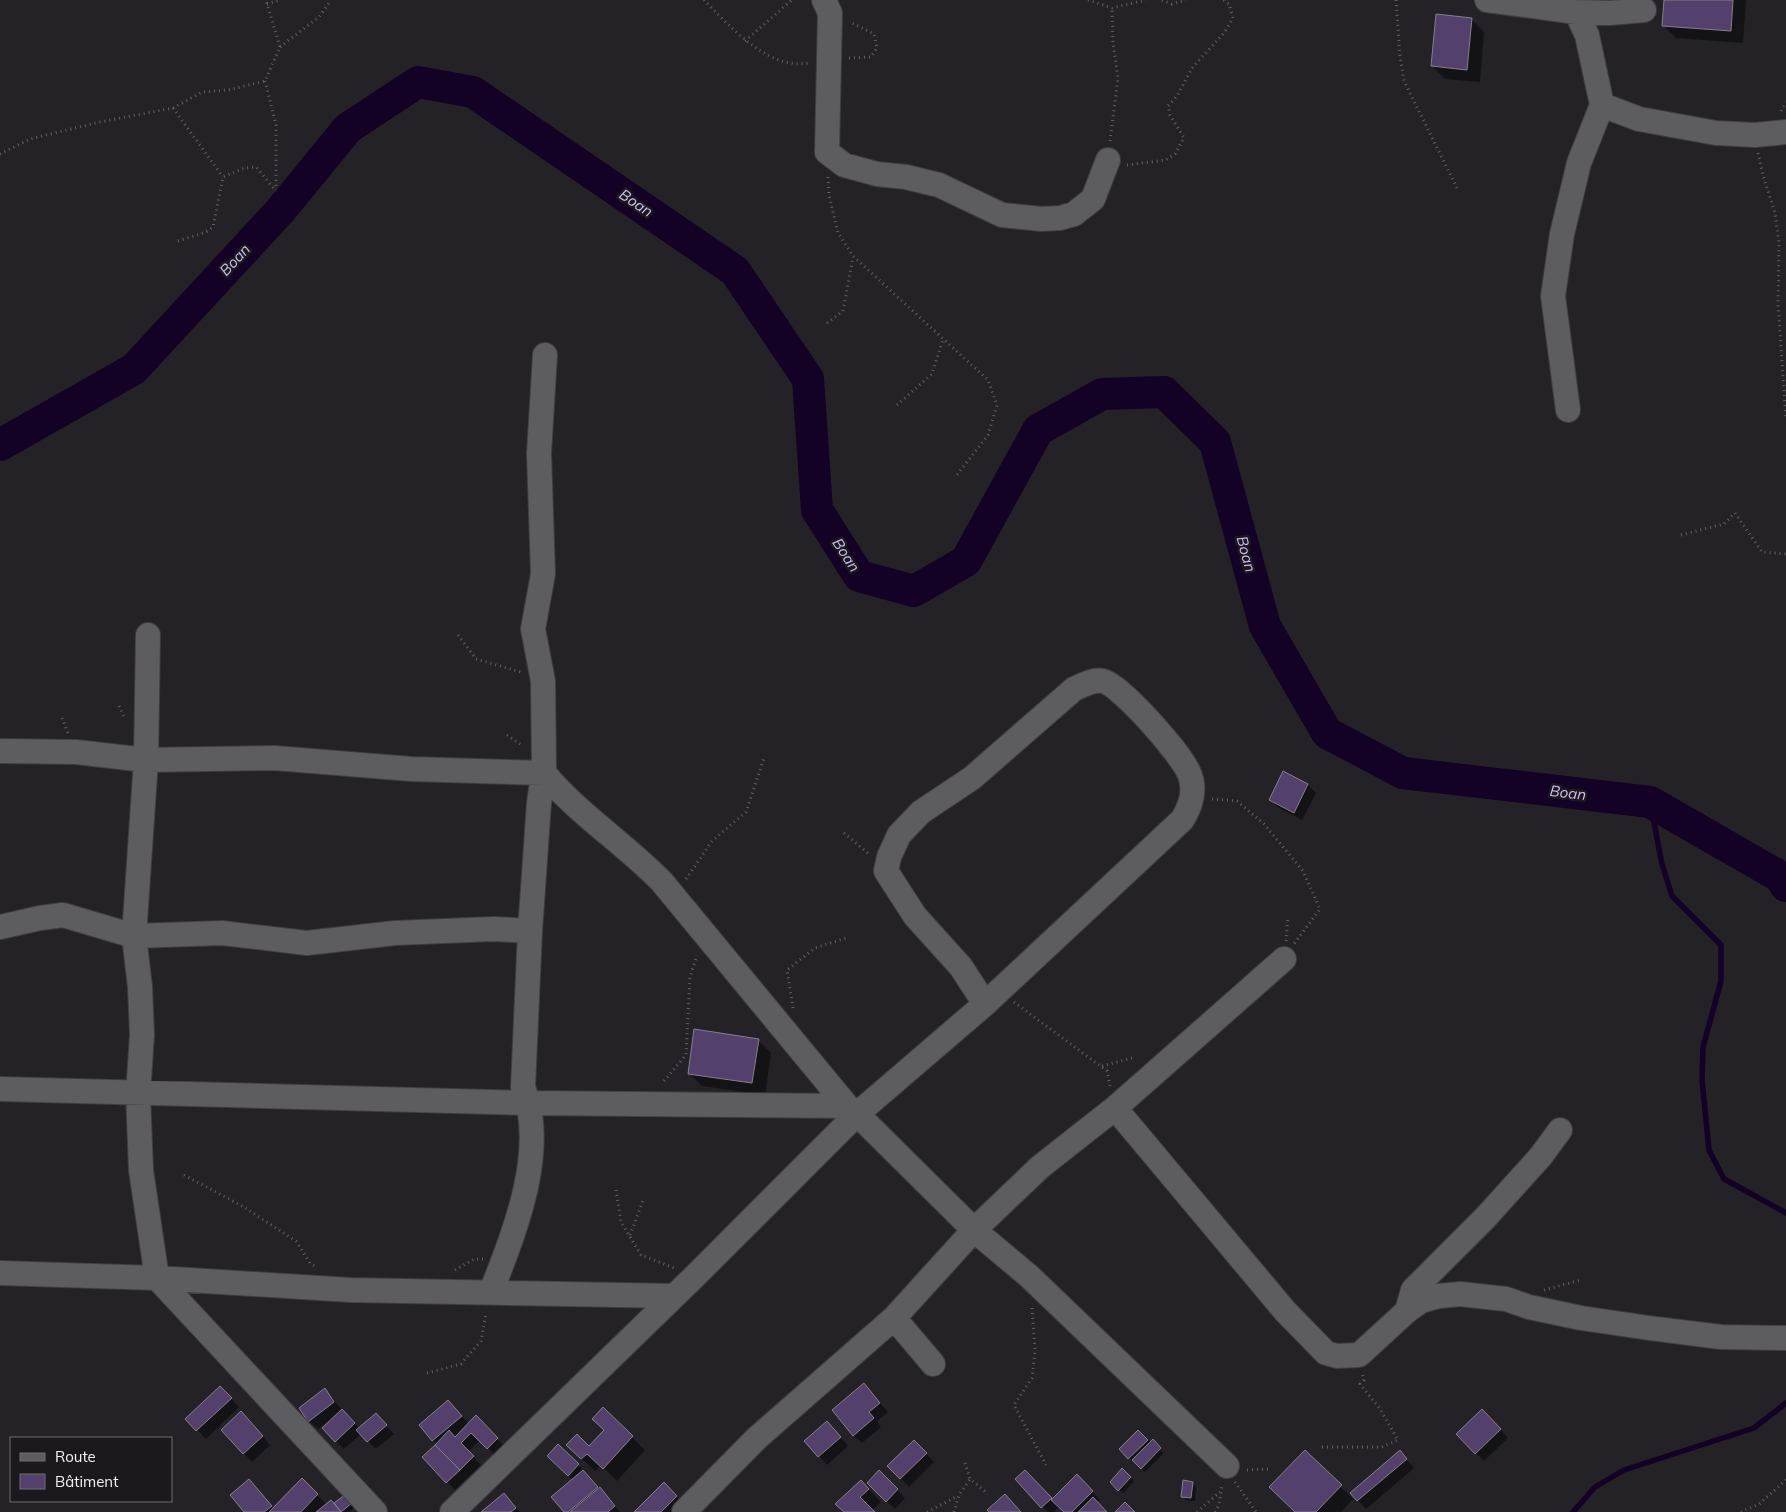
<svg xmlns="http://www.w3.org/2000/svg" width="1786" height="1512" font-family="Mulish,sans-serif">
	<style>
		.shadow { fill: #0007 }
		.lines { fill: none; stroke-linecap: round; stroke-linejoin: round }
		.stream { stroke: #130126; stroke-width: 5.5 }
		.river { stroke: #130126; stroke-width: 32 }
		.building { fill: #53406d; stroke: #838187 }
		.minor-casing { stroke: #3f3e42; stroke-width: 26 }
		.path { stroke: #636166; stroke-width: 3; stroke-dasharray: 1 4; stroke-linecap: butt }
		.minor { stroke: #5d5c61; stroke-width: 24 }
		.labels { text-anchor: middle; stroke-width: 5; stroke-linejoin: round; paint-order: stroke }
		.water-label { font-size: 15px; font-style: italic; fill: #d2bbf6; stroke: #1b191d }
	</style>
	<rect width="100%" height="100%" fill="#242227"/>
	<path class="shadow" d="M1665 0H1746L1743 43 1676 38 1664 26Z
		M1471 19 1484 32 1480 82 1445 79 1432 66Z
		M1308 785 1316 793 1302 820 1279 808 1270 800Z
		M758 1040 771 1053 765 1095 702 1086 689 1073Z
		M864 1385 888 1412 877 1421 881 1427 862 1443 853 1435Z
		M220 1387 239 1407 206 1439 187 1419Z
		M324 1390 360 1429 384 1423 394 1434 376 1449 361 1434 344 1449 336 1441 327 1422 318 1429 309 1421Z
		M448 1402 469 1424 476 1417 505 1447 496 1456 480 1440 468 1452 481 1465 455 1490 424 1457 437 1444 433 1440Z
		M603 1409 645 1450 617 1481 601 1465 595 1471 581 1458 605 1430Z
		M1482 1410 1508 1438 1484 1461 1457 1434Z
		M250 1421 270 1445 252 1462 223 1430Z
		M835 1431 848 1446 827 1465 806 1441Z
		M1138 1431 1164 1453 1145 1472 1120 1449Z
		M914 1441 934 1462 909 1487 889 1466Z
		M558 1445 586 1473 620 1512H566L573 1480 548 1456Z
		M1305 1452 1353 1499 1341 1512H1296Z
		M1400 1452 1414 1468 1366 1509 1358 1500Z
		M1122 1470 1134 1481 1123 1493 1111 1482Z
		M879 1472 905 1498 895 1509 868 1483Z
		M1077 1476 1100 1500 1097 1503 1105 1512H1065L1060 1506 1054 1512H1048L1017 1479 1033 1480 1053 1501Z
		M302 1480 327 1505 338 1509 346 1496 355 1507 349 1512H245L257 1489 274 1509Z
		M861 1482 881 1502 872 1510 874 1512H845Z
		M1192 1483 1196 1487 1195 1501 1186 1500 1182 1496Z
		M664 1484 685 1505 678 1512H635Z
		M504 1494 520 1512H483Z"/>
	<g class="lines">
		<path class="stream" d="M1650 802 1662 864 1672 896 1721 945V981L1703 1047 1702 1080 1709 1150 1724 1179 1786 1213
			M1573 1512 1595 1487 1624 1470 1754 1428 1786 1403"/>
		<path class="river" d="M0 445 134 369 280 211 348 128 418 82 473 92 735 271 808 379 817 510 859 576 914 591 966 561 1038 430 1102 394 1164 392 1215 442 1265 626 1327 733 1403 773 1650 802 1779 876 1786 886"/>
	</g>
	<path class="building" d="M1664 0H1733L1731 31 1662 26Z
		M1436 14 1472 18 1467 70 1431 66Z
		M1283 771 1308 784 1294 813 1269 800Z
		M694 1029 759 1039 752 1083 688 1074Z
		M864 1383 880 1403 869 1412 874 1418 853 1436 832 1410Z
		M220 1386 232 1398 196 1431 185 1419Z
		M325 1388 334 1402 308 1422 299 1408Z
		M448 1400 462 1416 432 1441 419 1425Z
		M603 1407 633 1436 603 1469 587 1454 581 1459 566 1445 577 1434 589 1446 604 1430 592 1419Z
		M342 1409 355 1423 335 1442 322 1428Z
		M1482 1409 1501 1429 1475 1454 1456 1434Z
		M241 1411 263 1436 243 1454 221 1430Z
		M376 1413 387 1425 367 1442 356 1430Z
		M476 1415 498 1438 487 1449 471 1433 461 1443 474 1456 460 1470 435 1445 449 1430 455 1437Z
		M827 1421 841 1437 818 1457 804 1441Z
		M1138 1430 1148 1440 1128 1459 1119 1449Z
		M1153 1439 1161 1448 1141 1469 1132 1460Z
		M914 1440 927 1453 900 1479 887 1466Z
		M558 1444 579 1464 568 1476 547 1456Z
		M435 1445 460 1470 446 1483 422 1457Z
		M1305 1450 1342 1485 1316 1512H1295L1269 1487Z
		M1400 1450 1407 1459 1357 1501 1350 1493Z
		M1122 1468 1131 1477 1118 1491 1110 1482Z
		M583 1470 598 1487 568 1512H564L551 1497Z
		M879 1470 898 1489 886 1502 867 1483Z
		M1025 1470 1052 1498 1041 1508 1015 1479Z
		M1077 1474 1093 1491 1072 1512H1064L1051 1500Z
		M302 1478 318 1494 301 1512H269Z
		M249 1479 272 1506 264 1512H244L230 1495Z
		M861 1480 869 1489 860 1497 875 1512H844L835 1504Z
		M1183 1480 1193 1482 1191 1498 1181 1497Z
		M664 1482 677 1496 661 1512H634Z
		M600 1487 615 1506 608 1512H570Z
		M504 1493 516 1508 511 1512H481Z
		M346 1494 352 1503 341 1512 334 1503Z
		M1005 1494 1021 1512H989L987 1510Z
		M1093 1497 1107 1512H1078Z
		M331 1500 341 1512H316Z
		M1125 1502 1135 1512H1115Z"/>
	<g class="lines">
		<defs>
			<path id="minor" d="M824 0 830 13 827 152 844 165 877 174 906 177 939 185 1002 215 1041 219 1060 218 1074 214 1093 199 1108 160
				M1487 0 1576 12 1610 13 1644 10
				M1602 105 1639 119 1716 133 1755 135 1786 132
				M1568 410 1553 296 1562 234 1579 163 1602 105 1587 35 1576 12
				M148 635 146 760 134 936 140 987 142 1035 138 1094 141 1170 157 1278 375 1512
				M0 751 76 752 146 760 275 758 411 769 544 773C578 814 624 843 662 882L847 1106 857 1114 974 1230 1030 1277 1227 1466
				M0 927 40 918 63 915 134 936 222 933 307 943 395 933 494 929 530 931 523 1087C548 1151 514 1233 491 1292
				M530 931 539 803 544 768 543 681 533 629 543 574 539 453 545 355
				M0 1089 529 1103 847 1106
				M1115 1108 1285 1311 1326 1353 1337 1356 1359 1355 1407 1311 1421 1301 1439 1296 1460 1294 1506 1299 1529 1307 1581 1318 1649 1328 1721 1337 1786 1338
				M0 1273 157 1278 350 1290 674 1296
				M1407 1311 1413 1290 1486 1217 1541 1156 1560 1130
				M894 1318 933 1364
				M452 1512 693 1278 857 1114 985 1004 1182 820C1191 806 1196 789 1189 773 1181 754 1122 686 1103 681 1093 679 1083 685 1074 689L972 778 921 812 899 835 889 857 886 871 915 916 961 967 985 1004
				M684 1512 757 1438 894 1318 974 1230 1040 1167 1115 1108 1284 959"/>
		</defs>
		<use href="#minor" class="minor-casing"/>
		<path class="path" d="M704 0C729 25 768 71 809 63
			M1088 0 1112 8 1146 0
			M1162 0 1172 4 1186 0
			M1396 0 1400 56 1404 81 1457 188
			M267 4 280 0
			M745 41 792 0
			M280 47 319 17 331 0
			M849 58 871 57 877 48 874 34 850 22
			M265 81 276 125V190
			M173 108 223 177
			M1781 111 1786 102
			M1110 141 1118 78 1113 43 1112 8
			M1758 153 1763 175 1775 213 1779 243 1778 305 1786 419
			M0 154 30 139 100 122 173 108 202 92 228 90 265 81 280 47 266 0
			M1127 165 1166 160 1175 154 1184 138 1170 115 1168 106 1177 96 1192 68 1224 33 1233 18 1229 4 1223 0
			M828 177 829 195 838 233 853 256 988 380 997 405 988 435 956 476
			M178 241 206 232 213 227 223 177 244 168 256 167 276 191
			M827 323 843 311 853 257
			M897 405 932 374 943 339
			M1681 535 1724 524 1735 513 1762 552 1786 554
			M458 635 476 659 521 672
			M119 706 125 719
			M62 718 68 733
			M507 735 523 746
			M1212 799 1237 801 1264 824 1303 871 1320 909 1294 944
			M844 833 870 855
			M686 879 712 841 746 812 764 758
			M1286 941 1288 918
			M1014 1002 1107 1071 1110 1086
			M793 1008 787 970 815 948 849 937
			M1102 1066 1132 1058
			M664 1081 686 1055 690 977 697 955
			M184 1175 242 1206 296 1241 310 1263 315 1266
			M616 1190 621 1222 641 1255 674 1268
			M630 1235 644 1198
			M455 1270 474 1259H483
			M1544 1290 1581 1280
			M1032 1308 1035 1350 1032 1378 1014 1405 1046 1465
			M427 1373 461 1364 481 1341 486 1313
			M1322 1447H1382L1398 1440 1380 1409 1360 1384 1364 1380 1362 1373
			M965 1463 970 1479 988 1494
			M1247 1470 1271 1469
			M1235 1482 1256 1512
			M927 1512 958 1496
			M954 1512 959 1495 970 1479
			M1197 1512 1220 1492
			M1215 1512 1219 1505 1222 1484
			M1741 1512 1759 1504 1786 1480"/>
		<use href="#minor" class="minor"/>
	</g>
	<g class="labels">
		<g class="water-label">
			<text transform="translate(636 203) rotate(34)" y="5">Boan</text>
			<text transform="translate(235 260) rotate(-47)" y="5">Boan</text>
			<text transform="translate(1246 554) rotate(75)" y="5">Boan</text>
			<text transform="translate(846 555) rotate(57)" y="5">Boan</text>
			<text transform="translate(1568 793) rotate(7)" y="5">Boan</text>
		</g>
	</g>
	<rect x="10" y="1437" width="162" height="65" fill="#1b191d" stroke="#716f73"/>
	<rect x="20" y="1453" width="25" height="8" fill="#5d5c61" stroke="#716f73"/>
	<text x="55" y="1462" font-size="15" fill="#f1f0f3">Route</text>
	<rect x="20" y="1474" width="25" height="15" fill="#53406d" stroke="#716f73"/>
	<text x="55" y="1487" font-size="15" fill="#f1f0f3">Bâtiment</text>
</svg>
